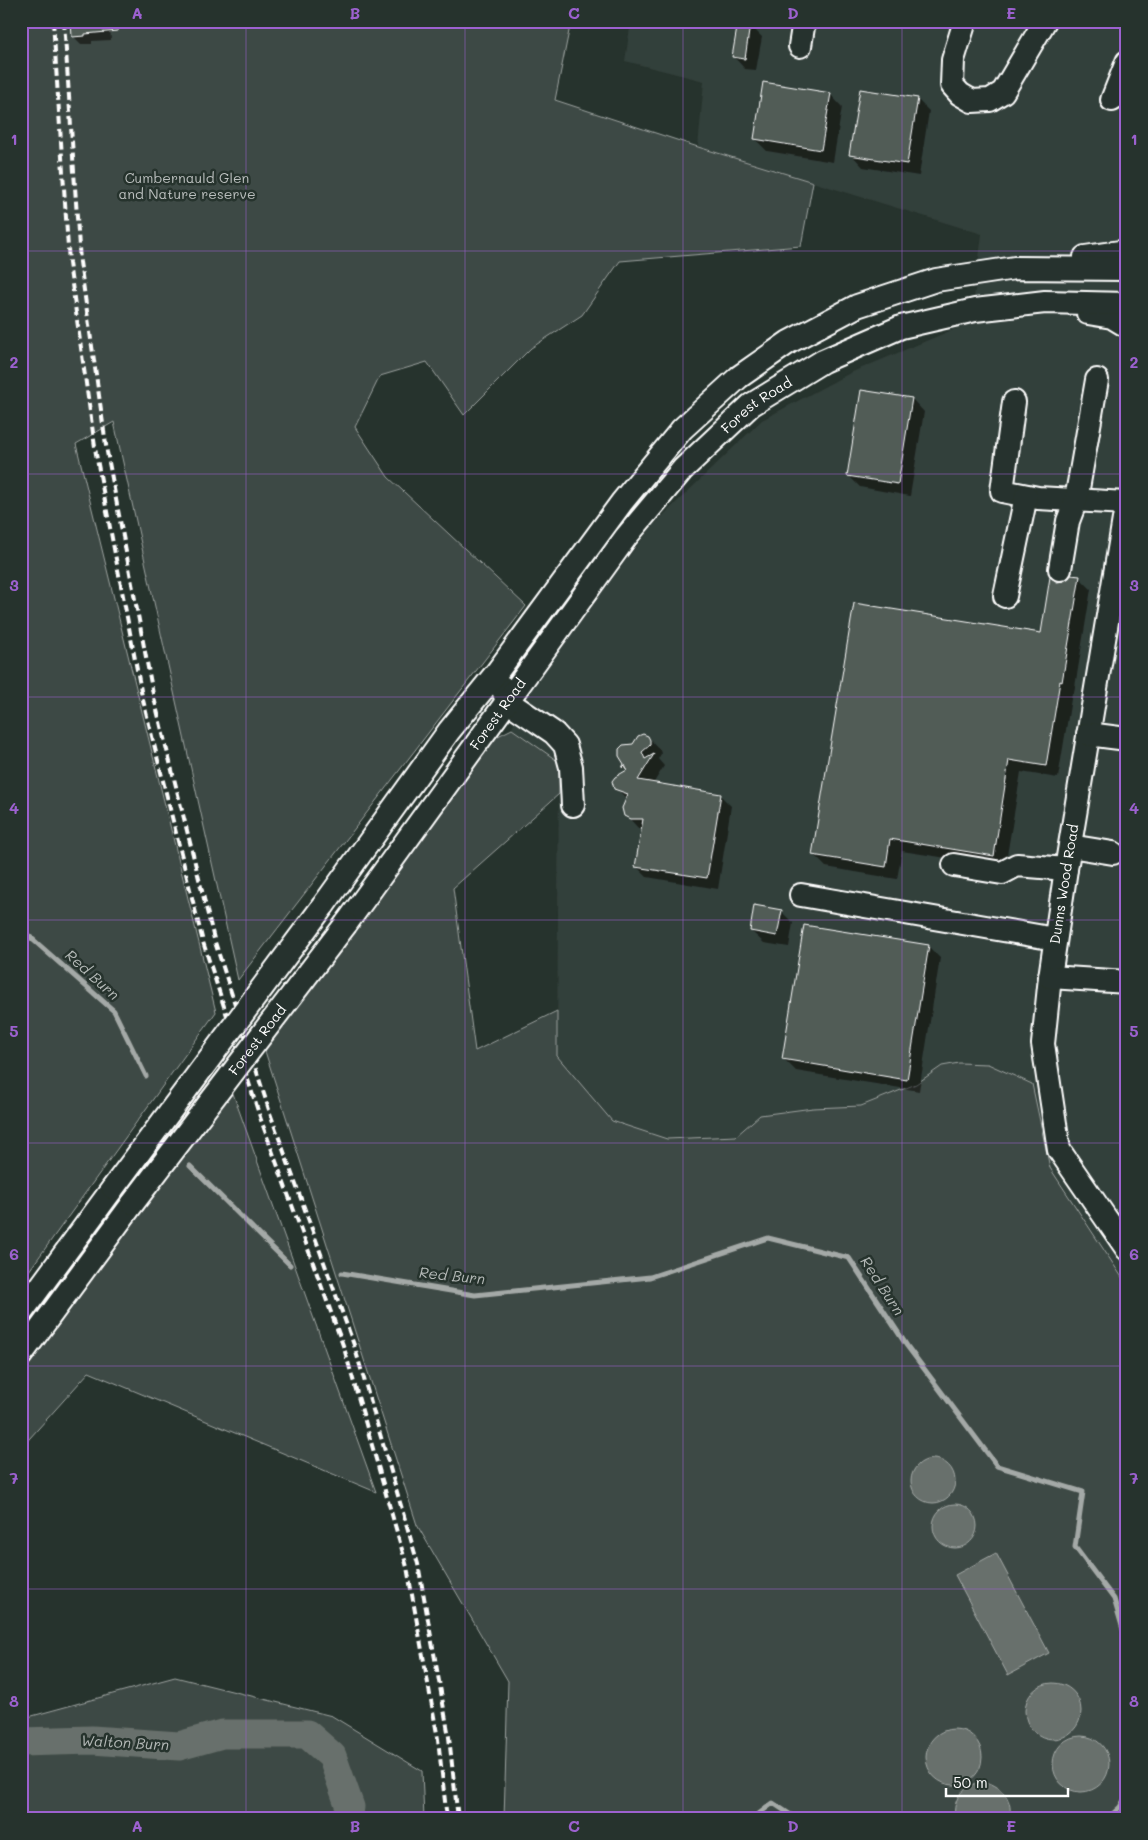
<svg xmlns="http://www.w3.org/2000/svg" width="1148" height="1840" font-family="Mali,sans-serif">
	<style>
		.built { fill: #333f3a }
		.green { fill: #3e4944; stroke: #9ea4a2 }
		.water { fill: #67706c; stroke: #a4a9a7 }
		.shadow { fill: #0007 }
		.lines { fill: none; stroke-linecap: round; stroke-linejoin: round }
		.stream { stroke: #a4a9a7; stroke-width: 5 }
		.river { stroke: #67706c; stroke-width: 29 }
		.building { fill: #515c57; stroke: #fff }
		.minor-casing { stroke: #fff; stroke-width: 26 }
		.minor { stroke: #26332d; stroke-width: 22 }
		.rail { stroke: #fff; stroke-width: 4; stroke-dasharray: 8 4; stroke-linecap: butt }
		.minor-bridge-casing { stroke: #fff; stroke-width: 26; stroke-linecap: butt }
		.minor-bridge { stroke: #26332d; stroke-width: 22 }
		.grid { fill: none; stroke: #9c61cf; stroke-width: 1; stroke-opacity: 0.55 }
		.labels { text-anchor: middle; stroke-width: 5; stroke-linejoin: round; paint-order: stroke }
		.park-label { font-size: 14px; fill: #bbbfbe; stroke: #26332d }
		.street-label { font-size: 14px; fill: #fff; stroke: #26332d }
		.water-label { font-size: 15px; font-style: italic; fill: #b3b8b6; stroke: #26332d }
		.neatline { fill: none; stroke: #9c61cf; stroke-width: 2 }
		.grid-label { font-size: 16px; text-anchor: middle; font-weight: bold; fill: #9c61cf }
	</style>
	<rect width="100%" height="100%" fill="#26332d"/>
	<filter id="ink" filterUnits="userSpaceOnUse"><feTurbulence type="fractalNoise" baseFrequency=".02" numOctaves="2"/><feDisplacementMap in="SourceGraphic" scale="10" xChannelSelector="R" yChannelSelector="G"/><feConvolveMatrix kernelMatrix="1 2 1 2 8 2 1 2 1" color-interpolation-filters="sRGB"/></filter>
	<g filter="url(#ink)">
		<path class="built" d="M631 21H1127V1285L1050 1168 1032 1084 988 1065 942 1066 916 1084 861 1106 813 1108 760 1115 736 1136 667 1139 612 1121 557 1056 559 763 512 729 522 694 653 525 762 420 850 373 971 322 982 234 698 147 704 81 625 61Z"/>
		<path class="green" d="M21 21H571L555 100 698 147 813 182 801 246 620 261 582 315 531 348 464 415 427 362 380 376 355 427 388 477 526 606 238 980 114 422 76 444 216 1012 21 1282Z
			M512 729 559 762V794L453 888 475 1051 557 1011V1056L612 1121 667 1139 736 1136 760 1115 813 1108 861 1106 916 1084 942 1066 959 1063 988 1064 1032 1084 1050 1168 1127 1285V1819H504L508 1681 417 1525 264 1048 496 737Z
			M231 1088 376 1492 89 1372 21 1448V1367Z
			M175 1677 332 1716 422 1771 424 1819H21V1719Z"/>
		<path class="water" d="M911 1481a22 22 0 1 1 44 0a22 22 0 1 1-44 0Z
			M933 1526a22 22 0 1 1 44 0a22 22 0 1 1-44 0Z
			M996 1553 1049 1653 1008 1675 955 1575Z
			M1025 1711a28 28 0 1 1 56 0a28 28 0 1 1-56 0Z
			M926 1757a28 28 0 1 1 56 0a28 28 0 1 1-56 0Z
			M1053 1764a28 28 0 1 1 56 0a28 28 0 1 1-56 0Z
			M986 1782C1003 1787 1014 1801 1009 1819H955C952 1797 964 1783 986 1782Z"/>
		<path class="shadow" d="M110 25 111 40 92 41V44H81L73 36Z
			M750 25 762 37 756 70 745 69 733 56Z
			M830 94 842 107 833 162 767 151 755 139Z
			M917 99 929 111 919 176 863 167 851 154Z
			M912 399 924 412 910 496 860 487 848 475Z
			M1079 577 1091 589 1074 693H1072L1058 778 1021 772 1005 867 902 851 897 879 826 867 814 855 1042 634 1058 583Z
			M1127 709V727L1124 725Z
			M649 738 660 750 661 754 658 759 664 766 653 784 720 795 731 806 718 889 647 877 636 866 642 829H639L628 817 627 799 617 789 627 771 623 767 634 746Z
			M781 911 793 923 789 947 764 943 751 931Z
			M928 946 940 958 919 1091 796 1071 784 1059Z"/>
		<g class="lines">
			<path class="stream" d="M21 929 114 1011 146 1076
				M190 1166 290 1265
				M342 1273 475 1295 650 1277 768 1238 849 1258 907 1346 997 1466 1083 1492 1075 1547 1114 1599 1127 1643
				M752 1819 773 1803 797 1819
				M1107 1819 1120 1807 1127 1795"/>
			<path class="river" d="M21 1742 92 1740 179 1746 222 1734H307L332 1756 350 1807 347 1819"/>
		</g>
		<path class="building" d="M71 21H118V31L85 34V36L72 37Z
			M738 22 750 24 745 59 732 57Z
			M763 82 831 93 821 150 754 139Z
			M860 89 918 98 907 164 849 155Z
			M861 390 912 398 898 484 847 476Z
			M1071 575 1080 576 1062 682 1060 681 1046 766 1009 760 994 856 890 839 886 867 812 855 854 603 1041 633 1050 577 1057 582 1064 581Z
			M643 734 648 736 650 740V745L642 752 645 759 654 754 638 780 721 794 707 878 635 867 643 819H630L624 816 622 808 628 794 614 789 612 781 615 777 627 770 625 765 622 768 624 764 619 756V749L623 745 633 744 638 736Z
			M754 905 782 910 777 936 750 931Z
			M804 925 929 945 907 1080 782 1059Z"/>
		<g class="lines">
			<defs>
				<g id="minor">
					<path d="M965 21 953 60 952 85 960 94 972 101 990 100 1003 92 1045 21"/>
					<path d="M800 46 804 21"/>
					<path d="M1112 100 1127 62"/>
					<path d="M1085 257 1127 251"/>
					<path d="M1088 313 1112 317 1127 326"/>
					<path d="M1014 402 1002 491 1038 498 1126 503"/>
					<path d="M1127 501 1066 869 1050 977 1043 1044 1059 1150 1127 1249"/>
					<path d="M1060 569 1068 521 1076 500 1097 380"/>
					<path d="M1005 596 1026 496"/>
					<path d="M502 687 507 701 554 733 565 745 571 767 573 805"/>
					<path d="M1088 734 1127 739"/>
					<path d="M1070 846 1113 853"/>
					<path d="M954 865 1002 873 1017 865 1066 869"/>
					<path d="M801 895 1055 939"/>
					<path d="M323 906 449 731 497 672 622 502 682 429 739 377 789 342 857 306 936 280 1015 268 1127 269"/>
					<path id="s1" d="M346 924 626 537 683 469 751 405 823 361 901 327 975 310 1045 302 1127 304"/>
					<path d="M1050 977 1127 982"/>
					<path d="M21 1313 113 1188"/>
					<path d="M21 1355 133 1203"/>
				</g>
			</defs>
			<use href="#minor" class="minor-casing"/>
			<use href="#minor" class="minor"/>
			<path class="rail" d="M53 21 69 263 96 454 142 696 203 942 261 1120 344 1348 407 1567 438 1739 447 1819
				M64 21 80 262 107 452 153 694 214 939 271 1116 354 1345 418 1564 449 1737 458 1819"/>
			<defs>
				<g id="minor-bridge">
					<path d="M113 1188 323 906"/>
					<path id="s2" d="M133 1203 346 924"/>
				</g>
			</defs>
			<use href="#minor-bridge" class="minor-bridge-casing"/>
			<use href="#minor-bridge" class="minor-bridge"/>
		</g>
	</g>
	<path class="grid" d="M246 21V1819M465 21V1819M683 21V1819M902 21V1819M21 251H1127M21 474H1127M21 697H1127M21 920H1127M21 1143H1127M21 1366H1127M21 1589H1127"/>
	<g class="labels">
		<g class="park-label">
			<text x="187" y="183">Cumbernauld Glen<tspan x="187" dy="16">and Nature reserve</tspan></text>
		</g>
		<g class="street-label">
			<text dy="5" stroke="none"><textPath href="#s1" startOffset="664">Forest Road</textPath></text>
			<text dy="5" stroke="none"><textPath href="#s1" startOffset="259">Forest Road</textPath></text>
			<text transform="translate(1064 884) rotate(-81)" y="5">Dunns Wood Road</text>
			<text dy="5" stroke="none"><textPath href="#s2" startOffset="205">Forest Road</textPath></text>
		</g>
		<g class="water-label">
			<text transform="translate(92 975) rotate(42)" y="5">Red Burn</text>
			<text transform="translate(452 1276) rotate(6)" y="5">Red Burn</text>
			<text transform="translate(882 1286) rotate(57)" y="5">Red Burn</text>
			<text transform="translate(125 1743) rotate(3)" y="5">Walton Burn</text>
		</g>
	</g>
	<rect width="1148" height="1840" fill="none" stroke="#26332d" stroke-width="55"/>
	<path d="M946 1788v8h122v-8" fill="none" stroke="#ffffff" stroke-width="2.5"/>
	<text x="953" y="1788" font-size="15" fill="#ffffff" stroke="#26332d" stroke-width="4" paint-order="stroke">50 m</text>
	<rect x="28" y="28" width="1092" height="1784" class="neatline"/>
	<g class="grid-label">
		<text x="137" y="19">A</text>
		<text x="355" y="19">B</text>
		<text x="574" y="19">C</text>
		<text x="793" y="19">D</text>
		<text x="1011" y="19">E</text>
		<text x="14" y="145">1</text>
		<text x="1134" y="145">1</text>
		<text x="14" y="368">2</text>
		<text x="1134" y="368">2</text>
		<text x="14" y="591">3</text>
		<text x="1134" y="591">3</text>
		<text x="14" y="814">4</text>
		<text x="1134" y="814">4</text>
		<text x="14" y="1037">5</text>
		<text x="1134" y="1037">5</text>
		<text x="14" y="1260">6</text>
		<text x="1134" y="1260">6</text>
		<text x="14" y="1484">7</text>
		<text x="1134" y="1484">7</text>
		<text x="14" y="1707">8</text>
		<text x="1134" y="1707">8</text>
		<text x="137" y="1832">A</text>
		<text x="355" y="1832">B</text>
		<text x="574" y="1832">C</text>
		<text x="793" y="1832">D</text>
		<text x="1011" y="1832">E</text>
	</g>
</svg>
